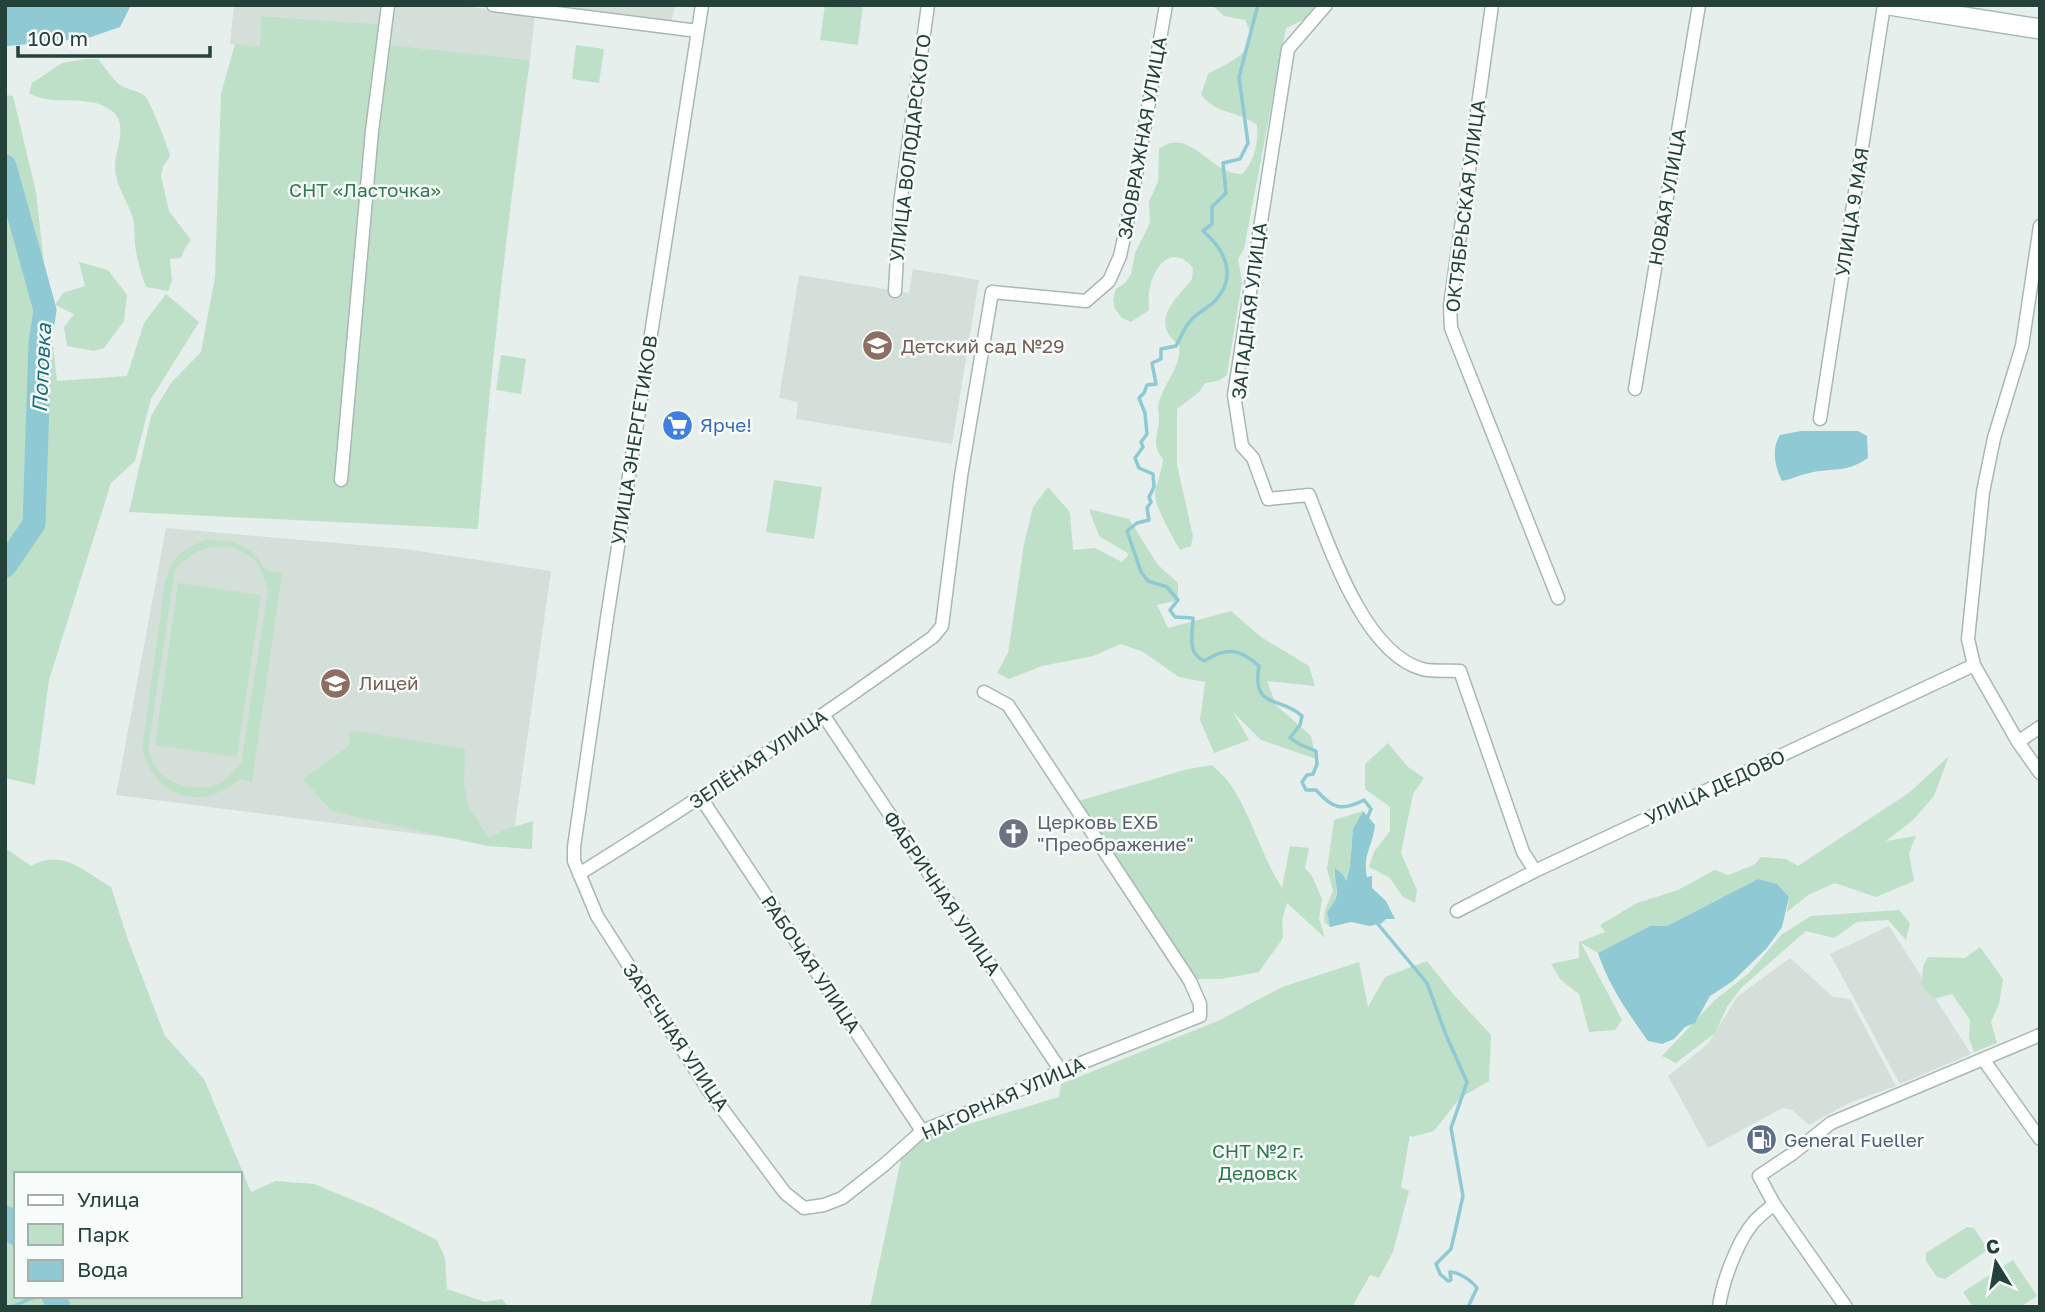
<svg xmlns="http://www.w3.org/2000/svg" width="2045" height="1312" font-family="'Golos Text',sans-serif">
	<style>
		.built { fill: #d4dfda }
		.green { fill: #bfe0c8; fill-rule: evenodd }
		.water { fill: #8ec9d4 }
		.lines { fill: none; stroke-linecap: round; stroke-linejoin: round }
		.stream { stroke: #8ec9d4; stroke-width: 3.5 }
		.river { stroke: #8ec9d4; stroke-width: 23 }
		.street-casing { stroke: #a8b8b2; stroke-width: 15 }
		.secondary-casing { stroke: #a4bbb3; stroke-width: 22 }
		.street { stroke: #fff; stroke-width: 12 }
		.secondary { stroke: #fff; stroke-width: 19 }
		.labels { text-anchor: middle; stroke-width: 5; stroke-linejoin: round; paint-order: stroke }
		.street-label { font-size: 19px; fill: #24423a; stroke: #f7fbf9 }
		.park-label { font-size: 19px; fill: #2d7a4b; stroke: #f7fbf9 }
		.education-label { font-size: 19px; fill: #785e54; stroke: #f7fbf9; text-anchor: start }
		.shop-label { font-size: 19px; fill: #366cbe; stroke: #f7fbf9; text-anchor: start }
		.worship-label { font-size: 19px; fill: #5b616d; stroke: #f7fbf9; text-anchor: start }
		.service-label { font-size: 19px; fill: #4e5e75; stroke: #f7fbf9; text-anchor: start }
		.water-label { font-size: 21px; font-style: italic; fill: #1c6f80; stroke: #f7fbf9 }
	</style>
	<rect width="100%" height="100%" fill="#e6efeb"/>
	<path class="built" d="M234 5H455L535 15 530 60 391 45 392 25 262 16 260 47 230 44Z
		M574 5H675L671 23 574 9Z
		M913 269 979 280 952 444 796 419 798 402 779 398 799 275 909 293Z
		M166 528 405 549 551 571 512 846 116 795Z
		M1889 926 1971 1054 1900 1084 1830 954Z
		M1790 958 1833 997 1850 999 1896 1086 1849 1103 1809 1125 1792 1110 1783 1108 1708 1148 1668 1076 1708 1044 1737 997Z"/>
	<path class="green" d="M825 5H863L858 45 820 40Z
		M1212 5H1315L1307 18 1286 28 1244 249 1238 259 1242 282 1227 375 1218 381 1205 383 1199 392 1177 409V465L1193 536 1191 546 1180 550C1173 538 1154 505 1155 493 1157 481 1162 471 1163 459 1150 443 1159 436 1159 418 1159 415 1158 409 1158 407 1162 384 1182 368 1179 345 1157 328 1164 311 1181 292 1184 288 1190 283 1192 279 1193 275 1192 271 1193 268 1174 244 1155 263 1150 287 1148 294 1149 303 1149 310L1131 322 1122 318 1115 309 1113 299 1116 289 1125 283 1131 274 1135 253 1150 223 1149 201 1158 182 1159 149C1190 125 1209 174 1242 174 1254 162 1259 142 1257 125 1239 111 1214 114 1201 94L1208 74C1230 61 1262 52 1245 20L1224 16Z
		M261 16 392 25 391 45 530 60C508 216 490 372 478 529L129 512 151 416 171 383 201 352 215 277 221 93 235 44 260 47Z
		M576 45 604 49 599 83 572 79Z
		M85 59H98C105 67 111 78 120 85 127 90 138 90 145 96 150 101 169 149 170 157L163 166 161 176 169 211 191 240 185 248 181 258 170 259 172 281 168 291 146 287C141 274 137 259 135 245 134 236 135 227 133 218 128 202 115 185 115 167 115 150 129 124 112 111 88 92 53 108 29 93L32 83 62 63Z
		M5 95 13 96 36 192 57 381 127 376 144 323 166 294 199 322 151 399 135 461 111 483 49 680 35 785 5 778Z
		M79 262 108 270 127 295 124 321 104 348 94 351 67 346 64 327 74 314 55 305 63 293 85 286Z
		M501 355 526 359 521 394 496 390Z
		M774 480 822 487 814 539 766 532Z
		M1048 487 1070 512 1073 550 1095 548 1122 562 1129 554 1099 536 1089 509 1129 519 1158 565 1178 583V600L1157 605 1168 628 1231 611 1261 637 1309 666 1315 686 1267 681 1276 705 1311 736 1316 759 1261 740 1233 712 1249 740 1214 753 1200 720 1205 682 1179 677 1143 652 1121 644 1093 656 1042 666 1009 679 997 673 1008 653 1024 544 1033 507Z
		M205 540C235 540 251 544 266 571L282 573 252 782 240 779C200 813 157 797 142 750L164 588C171 558 176 553 205 540ZM229 546C257 558 259 561 268 590L241 763C234 771 226 781 216 785 199 791 175 786 162 775 154 768 152 759 148 750L175 569C194 550 203 547 229 546Z
		M178 583 261 595 237 757 155 745Z
		M350 730 465 749 464 785 468 806 489 838 506 829 533 821 532 849 487 846 331 811 303 779 349 746Z
		M1388 743 1408 767 1424 778 1413 794 1401 853 1417 890 1415 903 1403 897 1390 878 1369 867 1374 852 1390 831V807L1365 789V764Z
		M1949 756 1934 796 1913 820 1886 841 1916 836 1909 853 1914 881 1876 897 1835 883 1808 895 1787 912 1789 897 1777 884 1758 879 1667 926H1650L1598 953 1581 943 1622 1020 1615 1030 1589 1032 1579 994 1561 980 1551 964 1579 958V942L1605 932 1600 925 1637 903 1678 890 1715 870 1728 875 1754 865 1761 857 1786 859 1798 866 1910 792Z
		M1212 765C1219 771 1226 778 1231 785 1252 817 1261 855 1282 888L1290 846 1309 848 1305 868 1312 876 1322 899 1319 918 1325 938 1287 903 1282 920 1283 938 1259 972 1221 979H1188L1075 802 1188 769Z
		M1363 811 1353 829 1350 866 1345 882 1334 874C1339 890 1338 899 1327 912L1330 927 1324 922 1325 910 1333 891 1327 869 1334 820Z
		M5 848 31 866C62 848 84 871 111 887L128 940 165 1036 204 1079 251 1192 275 1181 314 1184 375 1209 437 1240 445 1258 447 1289 485 1302 502 1299 509 1307H5ZM16 1174H240V1296H16Z
		M1899 910 1910 923 1906 940 1888 920 1857 922 1834 938 1806 931 1741 988 1727 1007 1715 1033 1676 1063 1662 1056 1715 1000 1749 973 1781 935 1811 916Z
		M1980 947 2003 979 1999 1004 1991 1022 1997 1043 1974 1052 1969 1038 1970 1020 1952 994 1934 999 1922 986 1923 966 1928 957 1965 958Z
		M1427 961 1454 995 1491 1035 1489 1081 1460 1098 1434 1131 1412 1137 1410 1135 1401 1187 1409 1191 1393 1252 1379 1278 1370 1275 1352 1307H870L902 1155 923 1138 1059 1097 1061 1084 1220 1020 1282 987 1359 962 1368 1007 1385 977Z
		M1967 1227 1974 1228 1985 1245 1986 1251 1945 1279 1937 1277 1926 1261V1253Z
		M2013 1260 2037 1296 2020 1307H1973L1963 1292Z"/>
	<path class="water" d="M5 5H131L120 27 88 38 8 46 5 45Z
		M1801 431H1858L1867 436 1868 458C1844 474 1834 467 1809 473 1800 475 1792 479 1782 481 1775 467 1771 449 1780 435Z
		M1363 811 1375 825C1373 846 1362 855 1367 877L1372 876V888L1386 901 1395 919H1386L1382 923 1370 926 1351 922 1330 927 1327 912C1344 891 1334 890 1335 868L1343 875 1346 881 1350 866 1353 829Z
		M1758 879 1777 884 1789 897 1782 927 1767 948 1733 981 1710 996 1695 1023 1685 1027 1674 1039 1662 1044 1648 1041C1628 1013 1609 986 1598 953L1650 926H1667Z"/>
	<g class="lines">
		<path class="stream" d="M1258 5 1239 77 1248 143 1240 159 1223 163 1226 193 1212 207V224L1203 231C1225 250 1238 276 1215 301 1208 308 1199 312 1193 318 1185 325 1181 337 1176 346L1161 349V359L1152 363 1156 384 1147 385 1144 393 1139 398 1145 413 1147 434 1141 442 1143 447 1135 458 1139 468 1153 474 1154 487 1149 497 1151 502 1147 508 1149 520 1137 523 1127 531 1141 572 1148 581 1167 587 1178 600 1170 610 1175 617 1193 618C1193 635 1186 652 1204 661 1226 647 1239 648 1259 666 1251 710 1281 696 1302 716L1300 725 1290 738 1301 745 1316 751 1317 764 1313 774 1307 775 1302 782 1306 790H1316C1332 808 1341 812 1364 800L1371 809 1366 821
			M1377 923 1427 983 1446 1035 1467 1082 1451 1128 1463 1196 1451 1249 1436 1264 1440 1274 1448 1281 1451 1280 1450 1272C1459 1272 1472 1281 1477 1288L1468 1307
			M11 1307 37 1296"/>
		<path class="river" d="M5 166 45 310 40 343 34 524 5 566
			M5 1217 16 1234
			M53 1296 59 1307"/>
		<defs>
			<path id="street" d="M493 5 698 31
				M702 5 607 618 574 847V861L597 916 709 1091 785 1193 804 1208 824 1205 842 1198 884 1165 922 1131 977 1109 1061 1071 1200 1016V1004L1190 981 1008 705 984 692
				M1326 5 1288 49 1234 395 1242 446 1253 458 1268 499 1309 495C1329 546 1364 653 1422 669 1433 672 1448 670 1460 671L1523 852 1535 871
				M1492 5 1450 306 1451 328 1558 598
				M2040 226 2022 346 1994 438 1983 492 1968 639 1974 665 2018 742 2040 773
				M895 291 900 204 928 5
				M1635 389 1699 5
				M1820 419 1884 5
				M341 480 372 131 388 5
				M824 716 1061 1071
				M2018 742 2040 727
				M701 798 922 1131
				M579 874C700 799 818 720 933 637L942 626 961 476 992 292 1086 301 1109 281 1120 256 1131 205 1166 5
				M1457 911 1535 871 1974 665
				M1983 1059 2040 1139
				M1719 1307C1722 1283 1737 1242 1753 1223 1759 1216 1767 1210 1774 1204
				M1846 1307 1774 1204 1759 1176 1792 1154 1831 1123 2040 1035"/>
			<path id="secondary" d="M1889 5 2040 29"/>
		</defs>
		<use href="#street" class="street-casing"/>
		<use href="#secondary" class="secondary-casing"/>
		<use href="#street" class="street"/>
		<use href="#secondary" class="secondary"/>
	</g>
	<defs>
		<symbol id="school-disc" viewBox="-11 -11 22 22"><circle r="9.5" fill="#8d6e63" stroke="#f7fbf9"/><path d="M0-5L7-2L0 1L-7-2ZM-4 1L0 2.5L4 1V4Q0 6-4 4Z" fill="#fff"/></symbol>
		<symbol id="supermarket-disc" viewBox="-11 -11 22 22"><circle r="9.5" fill="#3f7fe0" stroke="#f7fbf9"/><path d="M-6-5.5h2.5l.6 2H6L4.5 2H-2.5L-4.4-4H-6ZM-1.5 3.2a1.3 1.3 0 1 0 .1 0ZM3 3.2a1.3 1.3 0 1 0 .1 0Z" fill="#fff"/></symbol>
		<symbol id="church-disc" viewBox="-11 -11 22 22"><circle r="9.5" fill="#6b7280" stroke="#f7fbf9"/><path d="M-1.2-6h2.4v3.5h3.3v2.4h-3.3V6h-2.4V-.1h-3.3v-2.4h3.3Z" fill="#fff"/></symbol>
		<symbol id="fuel-disc" viewBox="-11 -11 22 22"><circle r="9.5" fill="#5c6f8a" stroke="#f7fbf9"/><path d="M-5.5-6h7V0h2V4h1.3V-2.5L3-4.5l.8-.8L6-3V5H2.5V1h-1V6h-7ZM-4.2-4.7v3.2H.2V-4.7Z" fill="#fff"/></symbol>
	</defs>
	<g fill-rule="evenodd">
		<use href="#school-disc" x="860" y="328" width="35" height="35"/>
		<use href="#supermarket-disc" x="660" y="408" width="35" height="35"/>
		<use href="#school-disc" x="318" y="666" width="35" height="35"/>
		<use href="#church-disc" x="996" y="816" width="35" height="35"/>
		<use href="#fuel-disc" x="1744" y="1122" width="35" height="35"/>
	</g>
	<g class="labels">
		<g class="street-label">
			<text transform="translate(1142 138) rotate(-80)" y="7">ЗАОВРАЖНАЯ УЛИЦА</text>
			<text transform="translate(910 148) rotate(-83)" y="7">УЛИЦА ВОЛОДАРСКОГО</text>
			<text transform="translate(1667 197) rotate(-80)" y="7">НОВАЯ УЛИЦА</text>
			<text transform="translate(1465 206) rotate(-83)" y="7">ОКТЯБРЬСКАЯ УЛИЦА</text>
			<text transform="translate(1852 212) rotate(-81)" y="7">УЛИЦА 9 МАЯ</text>
			<text transform="translate(1249 311) rotate(-83)" y="7">ЗАПАДНАЯ УЛИЦА</text>
			<text transform="translate(634 440) rotate(-81)" y="7">УЛИЦА ЭНЕРГЕТИКОВ</text>
			<text transform="translate(758 759) rotate(-34)" y="7">ЗЕЛЁНАЯ УЛИЦА</text>
			<text transform="translate(1715 787) rotate(-25)" y="7">УЛИЦА ДЕДОВО</text>
			<text transform="translate(942 893) rotate(56)" y="7">ФАБРИЧНАЯ УЛИЦА</text>
			<text transform="translate(811 964) rotate(56)" y="7">РАБОЧАЯ УЛИЦА</text>
			<text transform="translate(676 1037) rotate(56)" y="7">ЗАРЕЧНАЯ УЛИЦА</text>
			<text transform="translate(1003 1098) rotate(-24)" y="7">НАГОРНАЯ УЛИЦА</text>
		</g>
		<g class="park-label">
			<text x="365" y="197">СНТ «Ласточка»</text>
			<text x="1258" y="1158">СНТ №2 г.<tspan x="1258" dy="22">Дедовск</tspan></text>
		</g>
		<g class="education-label">
			<text x="901" y="353">Детский сад №29</text>
			<text x="359" y="690">Лицей</text>
		</g>
		<g class="shop-label">
			<text x="700" y="432">Ярче!</text>
		</g>
		<g class="worship-label">
			<text x="1037" y="829">Церковь ЕХБ<tspan x="1037" dy="22">"Преображение"</tspan></text>
		</g>
		<g class="service-label">
			<text x="1784" y="1147">General Fueller</text>
		</g>
		<g class="water-label">
			<text transform="translate(42 368) rotate(-87)" y="7">Поповка</text>
		</g>
	</g>
	<rect width="2045" height="1312" fill="none" stroke="#24423a" stroke-width="14"/>
	<rect x="14" y="1172" width="228" height="126" fill="#f7fbf9" stroke="#a3b1ad" stroke-width="2"/>
	<rect x="28" y="1195" width="35" height="10" fill="#ffffff" stroke="#a3b1ad" stroke-width="2"/>
	<text x="77" y="1207" font-size="21" fill="#24423a">Улица</text>
	<rect x="28" y="1224" width="35" height="21" fill="#bfe0c8" stroke="#a3b1ad" stroke-width="2"/>
	<text x="77" y="1242" font-size="21" fill="#24423a">Парк</text>
	<rect x="28" y="1260" width="35" height="21" fill="#8ec9d4" stroke="#a3b1ad" stroke-width="2"/>
	<text x="77" y="1277" font-size="21" fill="#24423a">Вода</text>
	<g transform="translate(1996 1263) rotate(349)" stroke="#f7fbf9" stroke-width="5" paint-order="stroke">
	<path d="M0-5L12 26L0 18L-12 26Z" fill="#24423a"/>
	<text y="-10" font-size="19" font-weight="bold" text-anchor="middle" fill="#24423a">С</text>
	</g>
	<path d="M18 46v10h192v-10" fill="none" stroke="#24423a" stroke-width="3.5"/>
	<text x="28" y="46" font-size="21" fill="#24423a" stroke="#f7fbf9" stroke-width="5" paint-order="stroke">100 m</text>
</svg>
